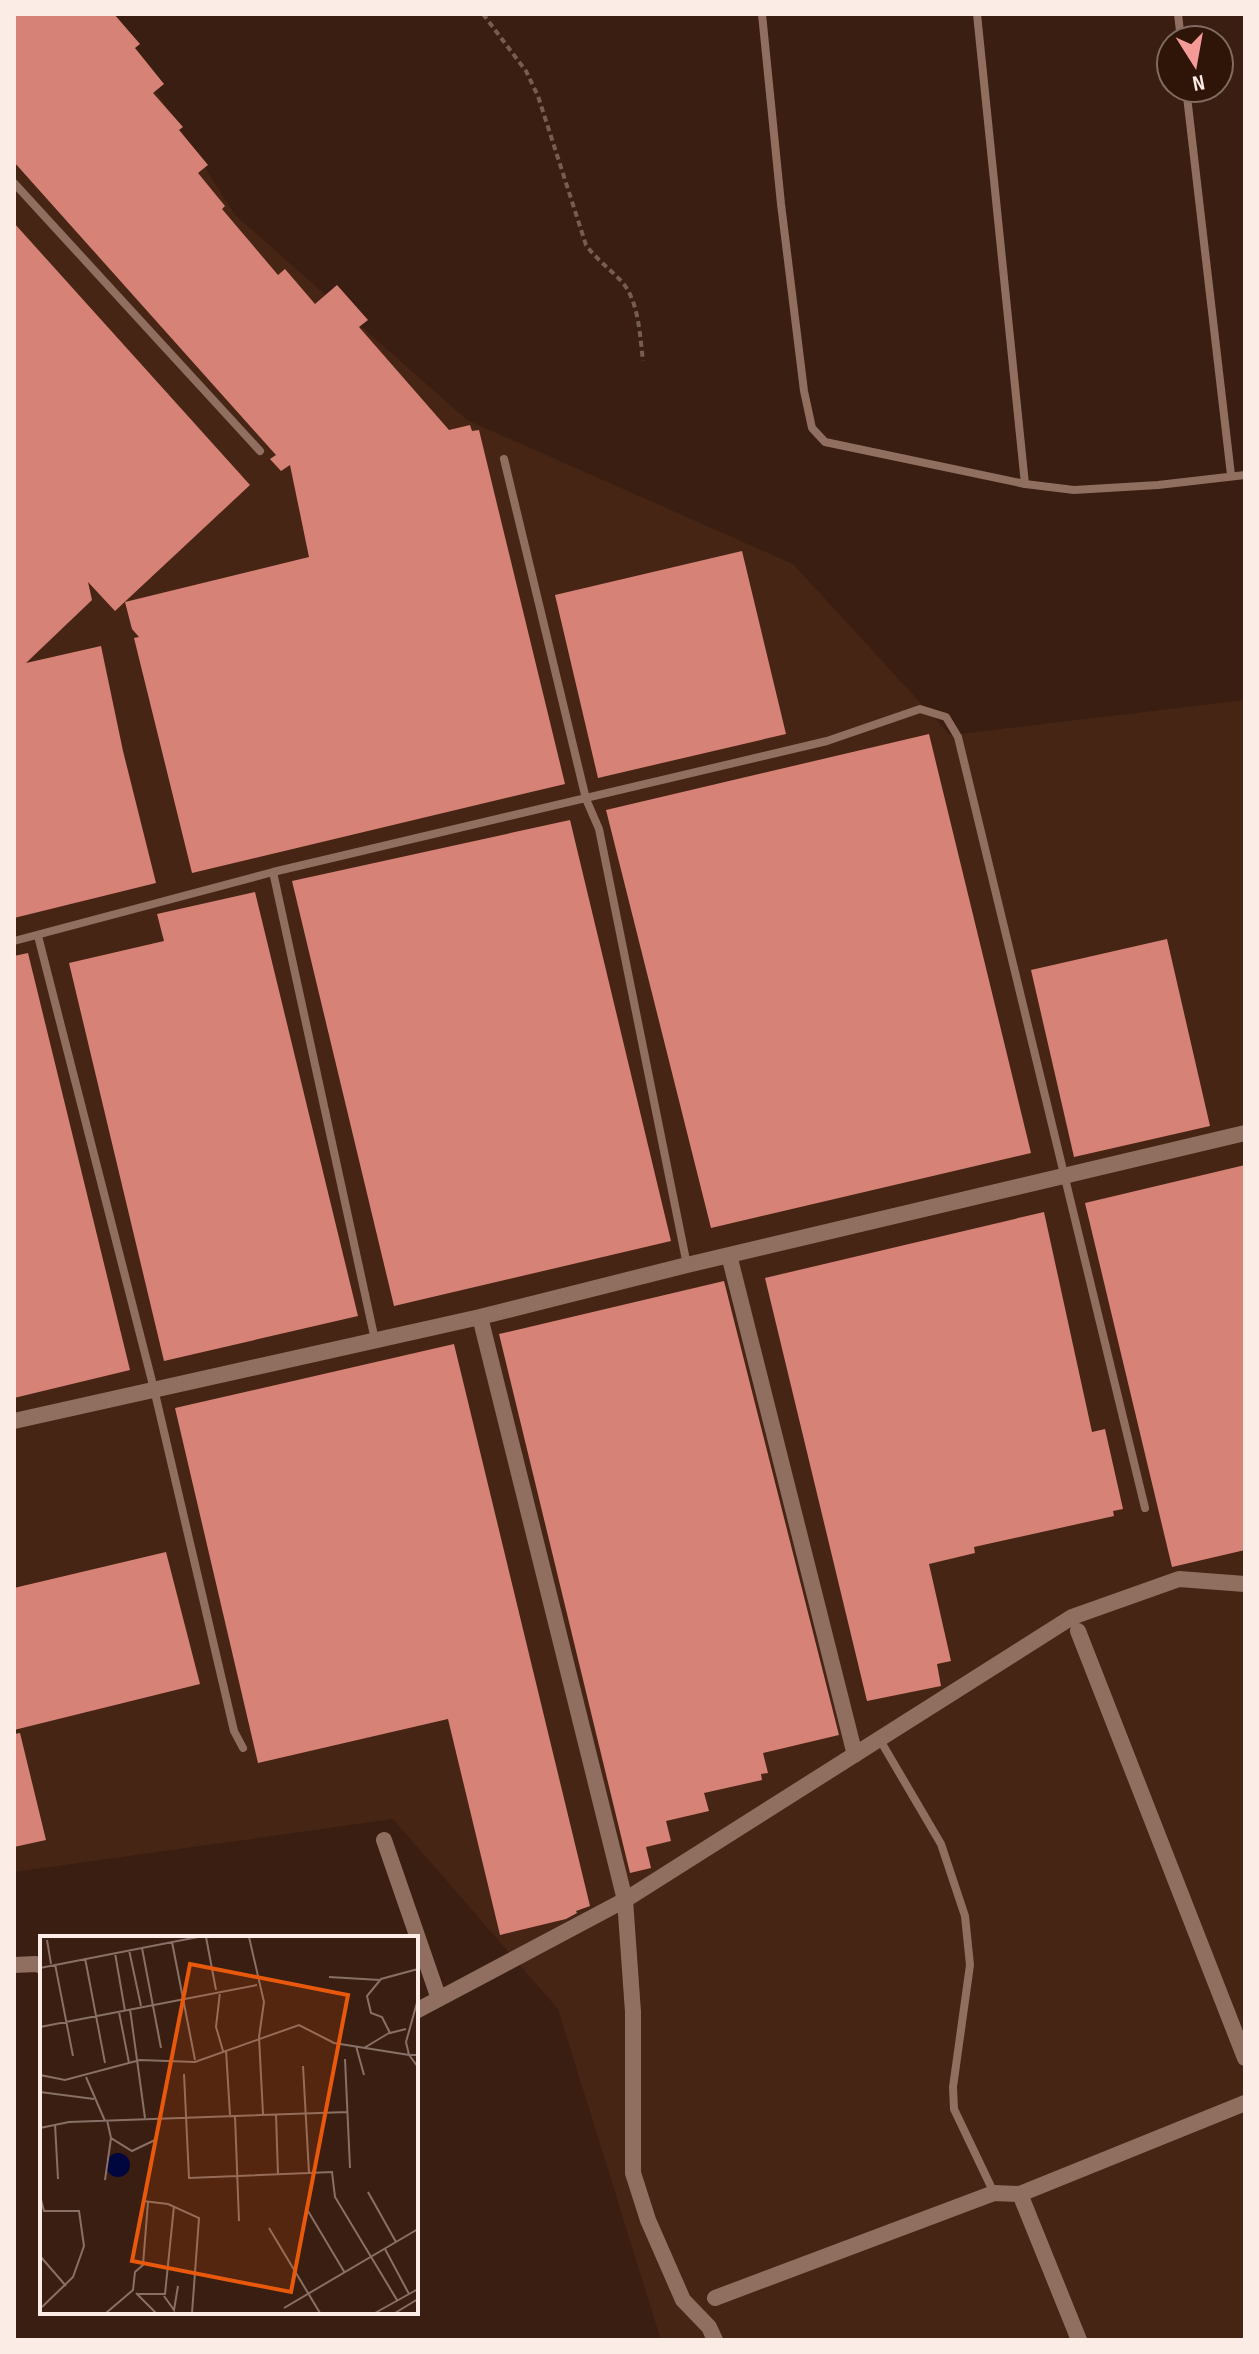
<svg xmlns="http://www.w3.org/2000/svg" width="1259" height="2354" font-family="'Sofia Sans Condensed',sans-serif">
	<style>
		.built { fill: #472515 }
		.building { fill: #d78276 }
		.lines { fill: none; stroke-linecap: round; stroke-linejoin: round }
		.path { stroke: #755d52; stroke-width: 4; stroke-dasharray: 6 4; stroke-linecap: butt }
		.lane { stroke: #906e60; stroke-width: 8 }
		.street { stroke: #906e60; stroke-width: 16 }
		.inset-road { fill: none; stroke: #887066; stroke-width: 2 }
		.view { fill: #e8590c; fill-opacity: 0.15; stroke: #e8590c; stroke-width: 4 }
		.inset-edge { fill: none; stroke: #fcece6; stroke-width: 4 }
	</style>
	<rect width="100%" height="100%" fill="#3a1e11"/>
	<path class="built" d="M14 14H107L235 215 467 420 793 564 950 735 1245 700V2340H661L558 2009 393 1819 14 1872Z"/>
	<path class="building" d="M14 14H114L140 44 135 48 164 84 153 93 183 127 179 130 208 165 198 173 225 206 222 209 278 275 285 269 315 304 337 285 368 320 359 327 449 430 470 425 472 431 479 430 565 784 192 873 134 638 139 637 132 629 125 602 309 557 290 465 281 471 270 459 276 455 14 162Z
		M14 223 250 485 115 611 88 582 92 600 26 663 101 646 123 751 156 883 14 918Z
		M742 551 786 734 598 778 555 595Z
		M929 734 1031 1153 711 1228 606 810Z
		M570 820 671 1241 394 1306 292 881Z
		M255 892 358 1316 164 1361 69 963 164 941 157 914Z
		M1167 939 1210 1126 1074 1157 1031 970Z
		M28 953 130 1370 14 1398V956Z
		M1245 1165V1550L1172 1567 1085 1203Z
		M1044 1212 1092 1432 1105 1429 1123 1509 1113 1511 1114 1516 974 1547 975 1553 929 1564 951 1661 937 1664 941 1686 867 1701 765 1278Z
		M724 1281 839 1735 763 1753 768 1773 761 1774 762 1780 704 1793 709 1811 666 1821 671 1841 646 1847 651 1868 630 1873 499 1334Z
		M454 1344 590 1906 576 1911 577 1913 566 1919 500 1935 448 1719 258 1763 175 1408Z
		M166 1552 200 1684 14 1730V1588Z
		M20 1733 46 1840 14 1847V1734Z"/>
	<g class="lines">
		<path class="path" d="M483 14 526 71 538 96 586 245C596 259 610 269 622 282 639 301 640 337 643 361"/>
		<path class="lane" d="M762 14 781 204 804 391 812 428 825 442 1025 484 1074 490 1158 485 1245 475
			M977 14 1025 484
			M1178 14 1181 40
			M1186 88 1231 475
			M14 183 260 451
			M504 459 586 799 599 829 687 1265
			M273 872 375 1340
			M38 936 154 1389 234 1731 243 1748
			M14 941 273 872 827 741 920 709 946 717 958 737 1145 1508
			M880 1740 941 1844 965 1916 970 1965 953 2087 954 2109 994 2193"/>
		<path class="street" d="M729 1255 855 1755
			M480 1317 625 1900 633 2012V2173L648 2220 683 2300 709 2327 715 2340
			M14 1421 480 1317 687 1265 1245 1133
			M1078 1631 1245 2058
			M384 1840 439 1999
			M14 1965 36 1964 42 1966
			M416 2011 625 1900 1072 1617 1179 1579 1245 1584
			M1020 2194 1079 2340
			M715 2298 994 2193 1020 2194 1245 2103"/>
	</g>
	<g transform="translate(40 1936)">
		<rect width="378" height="378" fill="#3a1e11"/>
		<path d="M66 229a12 12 0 1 1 24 0a12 12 0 1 1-24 0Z" fill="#00063e"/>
		<path class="inset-road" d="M166 1 176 54M209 1 224 66 219 101 223 178M7 4 11 28M132 6 155 124M102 12 121 112M89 14 101 70M75 17 85 75M45 22 65 127M15 28 33 120M0 32 158 1M289 41 340 44M180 56 176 91 183 115M378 63 366 106 369 119H378M90 73 105 182M79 76 89 127M0 91 217 49M366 93 350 97 342 81 331 77 327 60 341 43 378 33M316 110 324 139M324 112 349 97M186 114 190 179M305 123 310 232M263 130 269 237M144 138 149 242 292 236 295 261 357 364M0 139 25 144 100 124 155 126 259 89 294 107 369 119 378 131M46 141 65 185M0 156 54 163M236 178 238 239M195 180 199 285M67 184 71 202 92 215 115 204M15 188 18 243M0 192 29 186 308 176M65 244 71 202M328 256 356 306M0 260 4 275H39L44 310 33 341 2 371M103 265 128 268 159 282 152 377M268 275 305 337M229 292 280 377M345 313 369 358M0 320 26 350M96 357 116 377M97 358H125L134 270M124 360 134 374 138 350M244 372 378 293M66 377 93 354 95 336 103 329 108 266M335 377 378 353M355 377 378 363"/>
		<path class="view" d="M150 28 308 59 251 356 92 325Z"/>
		<rect width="378" height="378" class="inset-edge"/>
	</g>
	<rect width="1259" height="2354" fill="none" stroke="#fcece6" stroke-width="32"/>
	<g transform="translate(1195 64) rotate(169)"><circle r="38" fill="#2f1408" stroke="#816a61" stroke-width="2"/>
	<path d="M0-6L14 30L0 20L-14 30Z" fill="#f59b97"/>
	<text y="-12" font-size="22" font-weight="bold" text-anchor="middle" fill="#fcece6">N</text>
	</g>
</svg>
